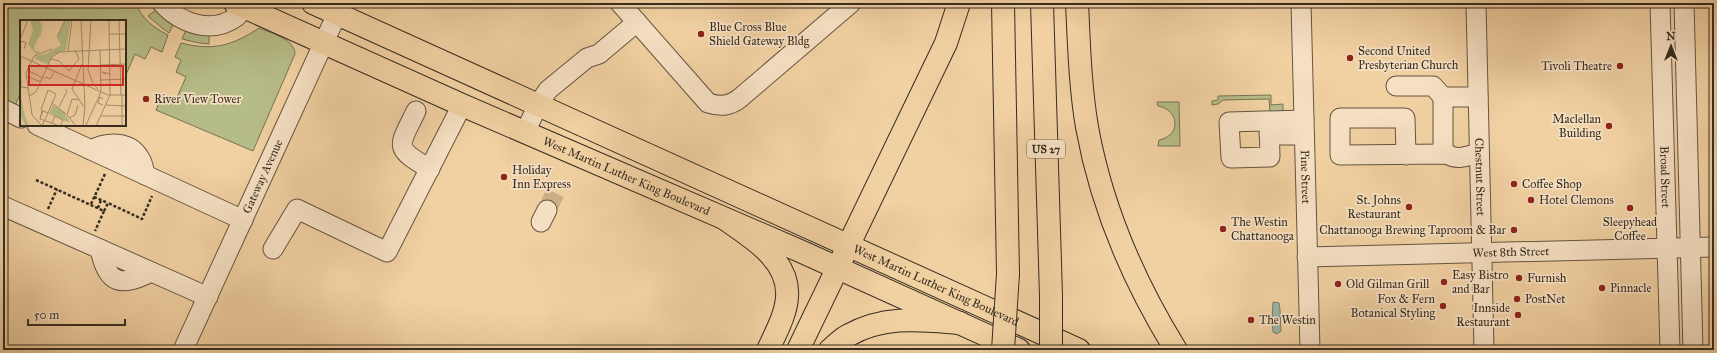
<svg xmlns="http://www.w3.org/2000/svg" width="1717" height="353" font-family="'IM FELL Great Primer',serif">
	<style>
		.green { fill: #b6bc88; stroke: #767454 }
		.water { fill: #9bb6a8; stroke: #727f72 }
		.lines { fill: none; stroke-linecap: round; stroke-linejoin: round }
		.minor-tunnel { stroke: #cbaf88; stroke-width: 19; stroke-dasharray: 19 10; stroke-linecap: butt }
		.minor-casing { stroke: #645540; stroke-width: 21 }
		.major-casing { stroke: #352c20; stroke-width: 24 }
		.highway-casing { stroke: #352c20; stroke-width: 24 }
		.path { stroke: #352c20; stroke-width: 2.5; stroke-dasharray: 3 2; stroke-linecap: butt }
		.minor { stroke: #f6e0c3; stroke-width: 19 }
		.major { stroke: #f1d0a2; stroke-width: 22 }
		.highway { stroke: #f1d0a2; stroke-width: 22 }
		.highway-bridge-casing { stroke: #352c20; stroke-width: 24; stroke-linecap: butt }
		.highway-bridge { stroke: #f1d0a2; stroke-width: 22 }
		.poi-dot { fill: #8f2418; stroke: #f6e0c3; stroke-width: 1.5 }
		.labels { text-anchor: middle; stroke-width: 3.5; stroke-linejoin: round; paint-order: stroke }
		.shield { fill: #f6e0c3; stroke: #6f6251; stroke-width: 1 }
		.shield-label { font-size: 11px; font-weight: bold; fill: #352c20 }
		.poi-label { font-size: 12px; fill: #352c20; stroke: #f6e0c3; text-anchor: start }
		.street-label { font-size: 12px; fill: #352c20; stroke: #f6e0c3 }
		.inset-road { fill: none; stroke: #a68e6e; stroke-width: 1 }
		.view { fill: #d62828; fill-opacity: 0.15; stroke: #d62828; stroke-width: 2 }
		.inset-edge { fill: none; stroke: #352c20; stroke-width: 2 }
	</style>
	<rect width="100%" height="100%" fill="#f1d0a2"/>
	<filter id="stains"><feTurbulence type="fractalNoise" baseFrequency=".005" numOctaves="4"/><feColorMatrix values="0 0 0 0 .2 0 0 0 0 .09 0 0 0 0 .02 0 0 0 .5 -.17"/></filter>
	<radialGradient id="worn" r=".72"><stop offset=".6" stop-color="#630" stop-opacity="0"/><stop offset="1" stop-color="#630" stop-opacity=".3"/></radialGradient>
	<path class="green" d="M9 3H136C141 18 154 28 168 35L162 52 151 47 145 59 135 54 125 77V21H21V92L14 108 3 103V16Z
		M157 9 174 23 169 33 162 28 148 16Z
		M187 28 209 33V44L199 43 182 39Z
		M259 28C271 33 295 39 295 54L253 151 156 110 162 96 175 102 186 77 176 72 181 60 175 57 181 43C213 51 232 46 259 28Z
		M1271 95V105L1283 104V113L1270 112 1269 99 1223 100 1218 104 1212 105V101L1218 100V96Z
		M1157 102H1179L1180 146H1158L1159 140C1181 136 1180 110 1158 106Z"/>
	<path class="water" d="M1273 302 1279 303C1281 312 1280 322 1281 331L1277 334 1273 332C1272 321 1272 313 1273 302Z"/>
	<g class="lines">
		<path class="minor-tunnel" d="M547 210 559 185"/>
		<defs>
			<g id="minor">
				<path d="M162 3C180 23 211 35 236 17 239 15 242 10 244 7"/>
				<path d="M620 3 708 103C721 107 730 106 740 98L851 3"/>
				<path id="s1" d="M1301 3 1310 350"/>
				<path id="s2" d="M1476 3 1484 350"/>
				<path id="s3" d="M1660 3 1670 350"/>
				<path d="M1684 3 1693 350"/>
				<path d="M1396 86H1433L1443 97"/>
				<path d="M3 109 21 118"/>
				<path d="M416 111C399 147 392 147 430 169"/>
				<path d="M1269 121 1270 157 1231 158 1229 122 1304 120"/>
				<path d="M37 125 243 220"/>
				<path d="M525 132 538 105 548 90 587 58 599 54 637 22"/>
				<path d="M1269 135H1304"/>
				<path d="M91 150C106 142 129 140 139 157 143 162 144 169 145 175"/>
				<path d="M1443 154V97H1478"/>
				<path d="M1406 155 1405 118H1340V155L1447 154C1460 162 1467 154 1479 154"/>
				<path d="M3 206 208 297"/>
				<path d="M541 222 547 210"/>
				<path d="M100 249C107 285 121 287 151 272"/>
				<path d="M273 249 297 209 387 252 462 105"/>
				<path id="s4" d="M1307 257 1714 247"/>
				<path id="s5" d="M183 350 342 3"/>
			</g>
			<g id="major">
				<path id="s6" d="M235 3 462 105 800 251 1019 350"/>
				<path id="s7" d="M313 3 1079 350"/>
			</g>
			<path id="highway" d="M1003 3 1008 274
				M1042 3 1051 296
				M1077 3C1079 44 1080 86 1087 127 1101 205 1134 282 1176 350
				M725 219C751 237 790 260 787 297 786 315 775 334 768 350
				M798 350 946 43 959 3
				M830 350C836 345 842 338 849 335 885 315 921 320 960 323"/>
		</defs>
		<use href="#minor" class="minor-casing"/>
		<use href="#major" class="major-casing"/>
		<use href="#highway" class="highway-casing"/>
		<path class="path" d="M36 180 104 211 95 231
			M94 197 108 203
			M91 204 105 174
			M98 208 101 200
			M48 209 57 189
			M104 211 108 203 142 219 152 196"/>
		<use href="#minor" class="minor"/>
		<use href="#major" class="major"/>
		<use href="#highway" class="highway"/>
		<defs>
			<path id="highway-bridge" d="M1051 296V350
				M1003 350 1008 274"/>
		</defs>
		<use href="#highway-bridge" class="highway-bridge-casing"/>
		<use href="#highway-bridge" class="highway-bridge"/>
	</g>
	<g class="poi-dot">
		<circle cx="701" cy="34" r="4"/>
		<circle cx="1350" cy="58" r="4"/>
		<circle cx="1620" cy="66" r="4"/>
		<circle cx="146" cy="99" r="4"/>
		<circle cx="1609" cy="126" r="4"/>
		<circle cx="504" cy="177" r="4"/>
		<circle cx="1514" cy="184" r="4"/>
		<circle cx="1531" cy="200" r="4"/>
		<circle cx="1409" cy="207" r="4"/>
		<circle cx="1630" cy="208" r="4"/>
		<circle cx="1223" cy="229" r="4"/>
		<circle cx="1514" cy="230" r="4"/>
		<circle cx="1519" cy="278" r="4"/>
		<circle cx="1444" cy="282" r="4"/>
		<circle cx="1338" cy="284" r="4"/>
		<circle cx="1602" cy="288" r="4"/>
		<circle cx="1517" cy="299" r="4"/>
		<circle cx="1443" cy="306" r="4"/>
		<circle cx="1518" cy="315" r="4"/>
		<circle cx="1251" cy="320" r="4"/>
	</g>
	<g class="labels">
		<rect class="shield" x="1027" y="140" width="38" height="18" rx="3"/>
		<g class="shield-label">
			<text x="1046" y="153">US 27</text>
		</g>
		<g class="poi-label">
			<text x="709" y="31">Blue Cross Blue<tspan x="709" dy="14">Shield Gateway Bldg</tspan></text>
			<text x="1358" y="55">Second United<tspan x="1358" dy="14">Presbyterian Church</tspan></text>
			<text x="1612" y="70" text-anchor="end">Tivoli Theatre</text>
			<text x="154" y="103">River View Tower</text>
			<text x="1601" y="123" text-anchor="end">Maclellan<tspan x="1601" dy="14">Building</tspan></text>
			<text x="512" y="174">Holiday<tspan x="512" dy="14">Inn Express</tspan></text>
			<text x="1522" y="188">Coffee Shop</text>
			<text x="1401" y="204" text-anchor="end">St. Johns<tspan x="1401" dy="14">Restaurant</tspan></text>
			<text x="1539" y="204">Hotel Clemons</text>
			<text x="1231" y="226">The Westin<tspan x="1231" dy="14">Chattanooga</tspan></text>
			<text x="1630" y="226" text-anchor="middle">Sleepyhead<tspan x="1630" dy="14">Coffee</tspan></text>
			<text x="1506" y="234" text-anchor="end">Chattanooga Brewing Taproom &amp; Bar</text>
			<text x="1452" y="279">Easy Bistro<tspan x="1452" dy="14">and Bar</tspan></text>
			<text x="1527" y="282">Furnish</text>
			<text x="1346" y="288">Old Gilman Grill</text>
			<text x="1610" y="292">Pinnacle</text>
			<text x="1435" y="303" text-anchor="end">Fox &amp; Fern<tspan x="1435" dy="14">Botanical Styling</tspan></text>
			<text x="1525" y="303">PostNet</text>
			<text x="1510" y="312" text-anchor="end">Innside<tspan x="1510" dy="14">Restaurant</tspan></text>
			<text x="1259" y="324">The Westin</text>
		</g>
		<g class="street-label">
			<text dy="4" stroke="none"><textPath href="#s6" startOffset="428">West Martin Luther King Boulevard</textPath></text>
			<text dy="4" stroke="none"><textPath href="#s1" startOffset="174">Pine Street</textPath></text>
			<text dy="4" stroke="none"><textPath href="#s3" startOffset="174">Broad Street</textPath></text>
			<text dy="4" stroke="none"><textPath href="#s5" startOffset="191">Gateway Avenue</textPath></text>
			<text dy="4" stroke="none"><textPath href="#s2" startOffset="174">Chestnut Street</textPath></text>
			<text dy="4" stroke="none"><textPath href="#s4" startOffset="204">West 8th Street</textPath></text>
			<text dy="4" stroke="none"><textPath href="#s7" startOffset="684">West Martin Luther King Boulevard</textPath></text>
		</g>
	</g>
	<g transform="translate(20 20)">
		<rect width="106" height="106" fill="#f1d0a2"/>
		<path d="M10 0H19L22 5 21 14 14 26 15 31 21 32 16 34 8 24 13 10ZM45 0H51L46 30 33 35 27 44 15 39 16 36 26 34 41 25 37 18ZM0 71 5 97 9 106H6L0 95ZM33 85 44 92 50 103 29 94Z" fill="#b6bc88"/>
		<path class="inset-road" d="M61 0 65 87 63 106M71 0 68 50 73 64 78 69M89 0 90 75M99 0 101 75M89 14H106M37 17 45 0M0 20 8 0M0 24 2 21 6 23 4 29M80 30 81 71M48 31 52 0M0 36 88 75H106M31 39 39 41 49 51 59 39 55 30M62 44 52 69 64 87M80 45 106 44M7 50 23 58M86 54 82 52 90 54M6 56 21 62M1 59V67L8 68M24 59 26 57 30 59 35 51M81 60 106 59M102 75V106M9 76 16 72 31 38 39 32 106 29M83 79 80 77 78 83 83 85M32 83 46 94M86 85 106 86M39 87 47 71 45 69M22 91 20 99 23 91M47 95 56 106M47 95 52 79 59 80M81 96H106M49 98 55 95 58 85M20 99 32 103M66 105 81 72M22 106 12 95 6 53 14 36 32 29M22 106 28 93 36 74 28 70 21 90 28 93M39 106 32 103 35 96 43 100 40 106M76 106 90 75"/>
		<path class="view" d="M9 46H103V65H9Z"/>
		<rect width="106" height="106" class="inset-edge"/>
	</g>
	<rect width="1717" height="353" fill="none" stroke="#f1d0a2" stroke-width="16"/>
	<rect x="4" y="4" width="1709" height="345" fill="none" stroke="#352c20" stroke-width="2"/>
	<rect x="8" y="8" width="1701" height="337" fill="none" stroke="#352c20"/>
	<g transform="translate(1671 46)" stroke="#f6e0c3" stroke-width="3" paint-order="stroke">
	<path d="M0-3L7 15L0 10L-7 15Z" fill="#352c20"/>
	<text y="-6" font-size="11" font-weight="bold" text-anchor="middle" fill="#352c20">N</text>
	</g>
	<path d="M28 319v6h97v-6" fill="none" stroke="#352c20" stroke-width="2"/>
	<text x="34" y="319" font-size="12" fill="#352c20" stroke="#f6e0c3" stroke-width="3" paint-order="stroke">50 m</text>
	<rect width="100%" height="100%" filter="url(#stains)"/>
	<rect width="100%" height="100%" fill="url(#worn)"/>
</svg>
